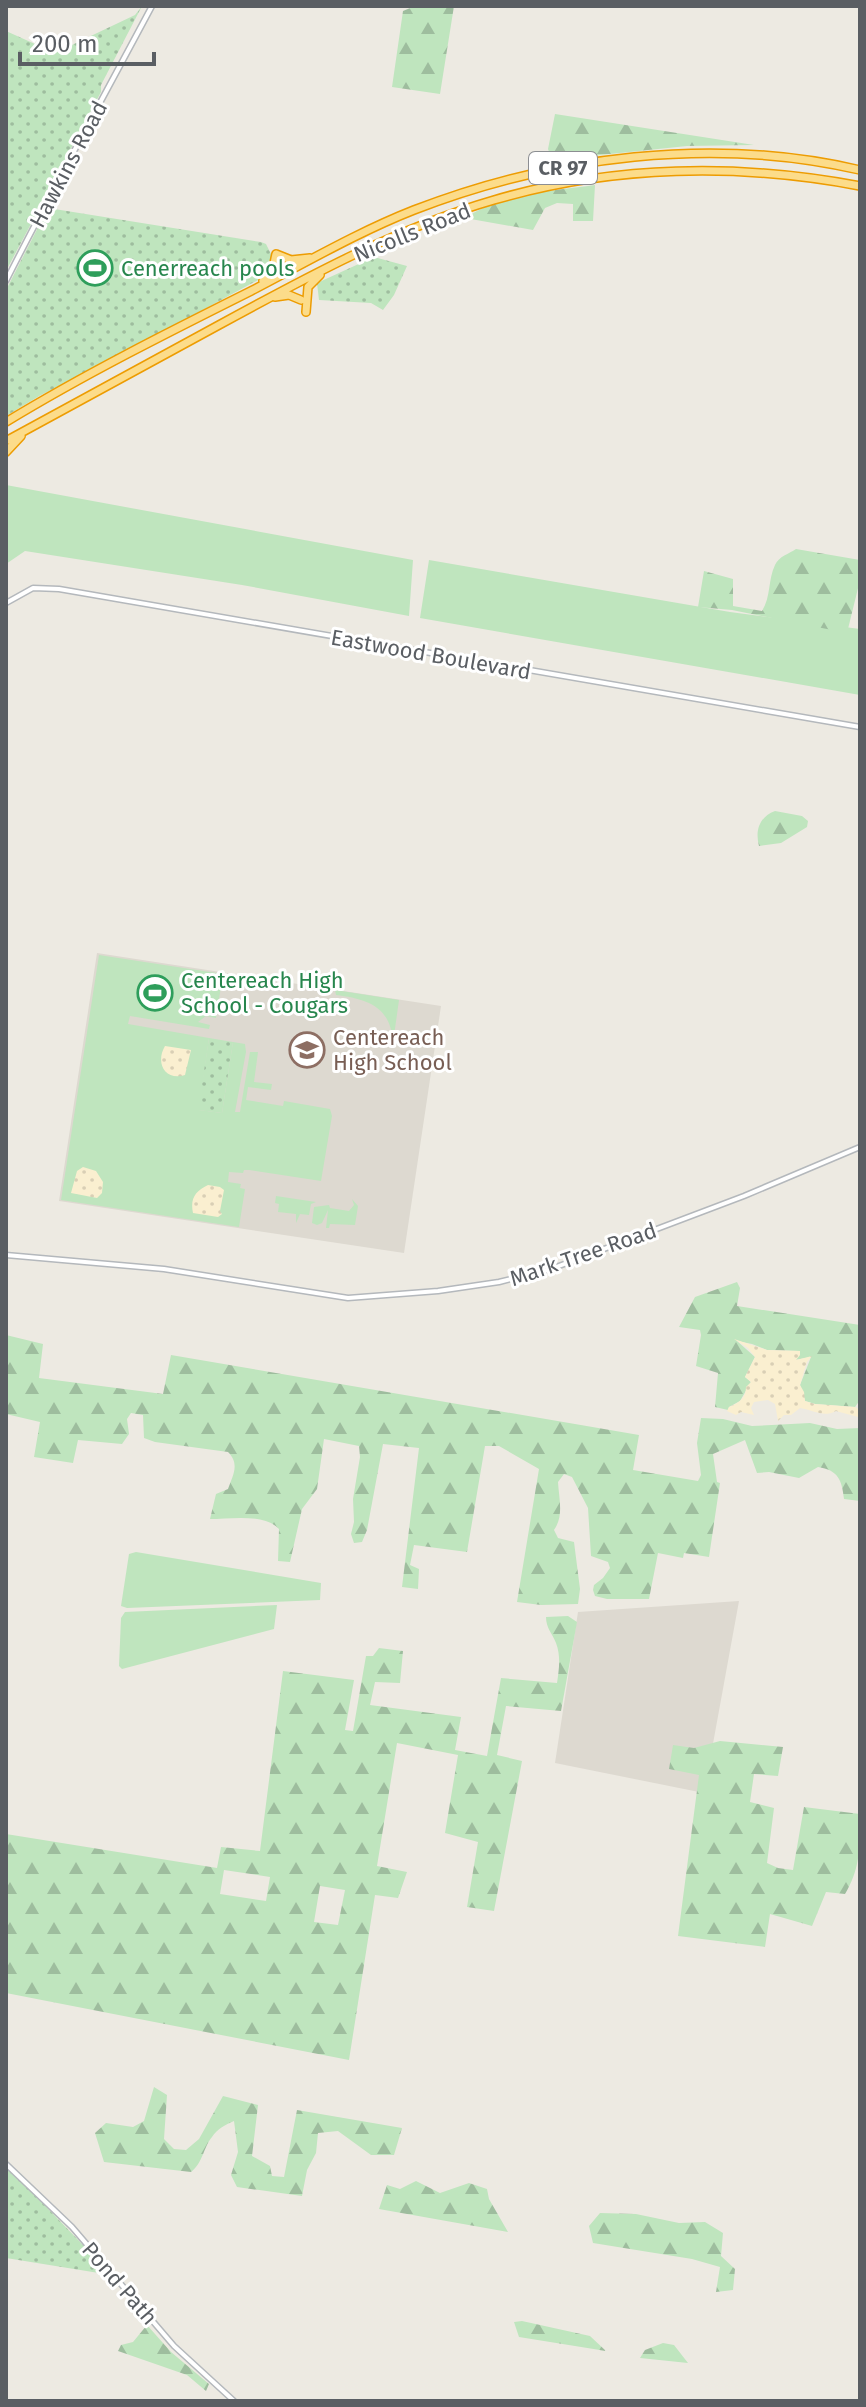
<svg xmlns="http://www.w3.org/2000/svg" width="866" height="2407" font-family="'Fira Sans',sans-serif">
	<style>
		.education { fill: #ddd9d0 }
		.green { fill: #bfe5be }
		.forest { fill: url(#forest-firs); fill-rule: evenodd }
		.sand { fill: url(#sand-dots) }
		.park { fill: url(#park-dots) }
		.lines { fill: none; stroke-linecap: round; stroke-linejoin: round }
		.minor-casing { stroke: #b4b8bc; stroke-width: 7 }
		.highway-casing { stroke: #ed9c02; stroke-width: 10 }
		.minor { stroke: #fff; stroke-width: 4 }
		.highway { stroke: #fcdc8a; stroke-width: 7 }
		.labels { text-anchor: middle; stroke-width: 6; stroke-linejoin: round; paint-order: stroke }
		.shield { fill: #fff; stroke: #8c8e92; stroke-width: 2 }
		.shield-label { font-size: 20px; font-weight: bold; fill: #5a5e63 }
		.street-label { font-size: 22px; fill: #5a5e63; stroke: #fff }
		.leisure-label { font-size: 22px; fill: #27864d; stroke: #fff; text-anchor: start }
		.education-label { font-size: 22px; fill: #785e54; stroke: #fff; text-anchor: start }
	</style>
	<defs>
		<pattern id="forest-firs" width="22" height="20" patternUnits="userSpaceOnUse" patternTransform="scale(2)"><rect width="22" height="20" fill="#bfe5be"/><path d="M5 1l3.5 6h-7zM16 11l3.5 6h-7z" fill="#9ebd9e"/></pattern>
		<pattern id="sand-dots" width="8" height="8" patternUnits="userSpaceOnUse" patternTransform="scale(2)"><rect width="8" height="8" fill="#faefd0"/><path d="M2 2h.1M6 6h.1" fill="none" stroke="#d9cfb5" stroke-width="1.8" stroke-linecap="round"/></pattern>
		<pattern id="park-dots" width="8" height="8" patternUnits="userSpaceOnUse" patternTransform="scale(2)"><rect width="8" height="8" fill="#bfe5be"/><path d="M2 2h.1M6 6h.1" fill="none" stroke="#9ebd9e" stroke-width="1.8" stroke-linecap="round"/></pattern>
	</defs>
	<rect width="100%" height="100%" fill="#edeae2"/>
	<path class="education" d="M97 953 441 1006 404 1253 59 1201Z
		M739 1601 704 1793 555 1763 578 1612Z"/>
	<path class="green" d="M6 485 413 560 409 616 242 585 25 551 6 564Z
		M429 560 730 612 860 629V695L420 618Z
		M99 955 223 974 216 1018 206 1016 198 1022 210 1025 209 1029 130 1016 128 1024 209 1038 199 1110 222 1113 233 1042 245 1044 246 1052 235 1112H240L250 1052H258L254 1082 272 1084 271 1090 248 1087 246 1100 283 1106 284 1101 330 1109 332 1116 321 1181 249 1170H244L243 1173 229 1172 228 1182 241 1184 240 1188 245 1189 239 1227 61 1200Z
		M335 990 399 1000 393 1043C391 1006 367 999 336 995Z
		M276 1196 316 1202 311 1204 309 1215 300 1214 296 1223V1214L278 1212 279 1204 275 1203Z
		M352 1199 358 1206 355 1225 330 1224 329 1228H326L328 1210 322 1223 317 1225 312 1223 314 1207 329 1205 330 1208 349 1211 354 1205Z
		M136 1552 321 1583 320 1600 127 1608 121 1606 129 1554Z
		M277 1605 274 1629 122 1669 119 1666 121 1618 125 1612Z"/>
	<path class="forest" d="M415 6H454L440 94 392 87 403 11Z
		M555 114 754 145 687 146 552 160 548 149Z
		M595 185 593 221H573V204L557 203 545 208 533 230 465 218C503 193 552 191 595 185Z
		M796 549 860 560V580L847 633 732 610 698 607 704 571 733 579V606L762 611C771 597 768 579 775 565 779 556 789 554 796 549Z
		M775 811 802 816 808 821 807 827 781 843 759 846C755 831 759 817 775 811Z
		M737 1282 740 1288 737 1306 860 1325 858 1377 860 1400 855 1407 815 1404 805 1401 800 1385 811 1357 795 1360 800 1351 767 1350 752 1344 737 1341 755 1357 745 1377 751 1382 740 1401 729 1407 728 1410 715 1407 718 1373 696 1366 701 1335 700 1330 679 1327 695 1297Z
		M6 1335 43 1344 39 1378 163 1394 171 1355 639 1435 633 1470 698 1481 701 1475 697 1443 701 1418 723 1419 752 1426 810 1423 837 1429 860 1428V1501L844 1499C842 1480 838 1470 818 1467L799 1478 769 1472 757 1473 745 1440 713 1454 717 1482 720 1483 709 1557 684 1553 683 1558 658 1553 649 1599H607L595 1596 593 1590 594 1585 603 1578 610 1568 608 1562 591 1556 588 1508 572 1477 564 1474 558 1482C559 1499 564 1516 554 1530L558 1538 574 1542 580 1589 578 1604 541 1605 517 1602 539 1469 499 1446H485L467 1552 414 1545 410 1565 419 1569 418 1589 402 1587 419 1448 383 1444 367 1530 362 1542 354 1543 351 1534 354 1522 353 1499 360 1457 359 1446 324 1439 317 1489 302 1509 290 1562 278 1561 279 1529C264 1513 230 1519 210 1519L216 1494 228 1489C233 1475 240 1464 228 1452L155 1442 144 1438 143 1415 131 1413 127 1419 129 1434 122 1444 78 1440 73 1463 34 1457 40 1422 6 1414Z
		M568 1616 577 1622 561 1711 506 1706 497 1755 522 1761 494 1911 467 1907 478 1842 445 1833 458 1755 397 1743 377 1866 407 1872 398 1898 375 1895 349 2060 6 1993V1834L217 1868 221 1847 260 1851 283 1671 354 1680 345 1730 353 1731 366 1656H373L379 1648 403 1651 400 1683 375 1682 370 1705 461 1717 455 1750 487 1756 501 1678 557 1683C559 1670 561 1656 556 1643 552 1633 546 1628 546 1617ZM224 1870 270 1877 266 1901 220 1894ZM320 1886 345 1890 338 1925 314 1922Z
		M720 1741 783 1747 778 1776 754 1774 750 1802 774 1808 767 1863 778 1868 793 1870 804 1807 860 1814C860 1844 861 1868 845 1894L826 1892 812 1926 770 1914 765 1947 678 1936 699 1775 669 1769 673 1745 694 1748Z
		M154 2087 167 2095 164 2139 174 2149 186 2150 199 2139 223 2096 258 2105 252 2156 270 2166 272 2176 284 2177 297 2110 402 2128 394 2155H371L338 2131 318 2133 316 2153 307 2170 302 2196 237 2187 231 2175 238 2152 234 2121C225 2125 217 2129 212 2137 203 2148 203 2163 191 2172L104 2162 95 2133 106 2123 133 2127 144 2121Z
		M416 2181 440 2193 469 2183 487 2189 489 2199 508 2232 379 2209 387 2185 400 2189Z
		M600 2213 636 2214 679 2223 705 2222 723 2233 721 2256 735 2269 733 2290 716 2292 720 2267 692 2259 593 2243 589 2226Z
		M522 2321 590 2336 606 2351 519 2337 514 2322Z
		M147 2325 171 2352 209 2384 206 2391 187 2375 118 2351 121 2345 133 2342Z
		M663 2343 674 2345 688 2363 640 2358 645 2350Z"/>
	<path class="sand" d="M165 1046 191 1050 185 1075C165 1081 155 1063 165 1046Z
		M83 1167 96 1171 103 1182 102 1193 97 1198 71 1193 77 1171Z
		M208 1185 220 1187 224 1190 220 1211 222 1214 218 1217 193 1213C190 1199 195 1191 208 1185Z
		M734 1339 767 1350 800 1351V1355L796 1360 812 1356 807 1362 800 1385 804 1392 805 1401 815 1404 855 1407 860 1410 858 1417 836 1411C823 1418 814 1410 800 1408L791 1415H784L778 1421 775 1404 768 1400 754 1402 751 1408 754 1415 741 1412 736 1415 727 1411 729 1407C739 1403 746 1398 746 1387L751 1382 745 1377 755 1357 748 1348Z"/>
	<path class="park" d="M142 6 101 85V92L6 271V31L55 53 135 15Z
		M48 208 261 242 266 244 273 258 269 274 96 368 41 395 6 416V290Z
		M374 257 407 266 394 295 383 310 371 303 319 300 317 283Z
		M209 1038 233 1042 222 1113 198 1110Z
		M6 2165 108 2271 105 2274 6 2258Z"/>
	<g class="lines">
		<defs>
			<path id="minor" d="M6 281C53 188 103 98 152 6
				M6 603 33 588 59 589 860 727
				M6 1255 164 1269 348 1298 438 1291 499 1282 551 1269 744 1196 860 1147
				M6 2164 72 2227 174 2346 234 2401"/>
			<path id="highway" d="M263 281C274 274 273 266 276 254L291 260 310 258
				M275 297 289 295 301 300
				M306 312 308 287 320 275
				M6 422C85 374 169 332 251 291 305 263 358 232 414 210 553 156 714 136 860 170
				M6 441C77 403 148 364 219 325 307 277 397 228 494 200 613 165 739 163 860 186
				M6 452 21 436"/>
		</defs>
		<use href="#minor" class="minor-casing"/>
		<use href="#highway" class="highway-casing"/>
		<use href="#minor" class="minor"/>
		<use href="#highway" class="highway"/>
	</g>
	<defs>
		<symbol id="stadium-ring" viewBox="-11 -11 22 22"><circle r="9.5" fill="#fff" stroke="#2e9e5b" stroke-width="1.5"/><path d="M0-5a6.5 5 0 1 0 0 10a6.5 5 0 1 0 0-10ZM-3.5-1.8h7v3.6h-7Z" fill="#2e9e5b"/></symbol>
		<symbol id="school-ring" viewBox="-11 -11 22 22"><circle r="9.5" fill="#fff" stroke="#8d6e63" stroke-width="1.5"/><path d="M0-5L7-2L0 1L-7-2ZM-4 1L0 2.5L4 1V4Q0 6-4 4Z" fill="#8d6e63"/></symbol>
	</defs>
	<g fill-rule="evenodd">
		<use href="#stadium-ring" x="75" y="248" width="40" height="40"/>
		<use href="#stadium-ring" x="135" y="973" width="40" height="40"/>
		<use href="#school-ring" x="287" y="1030" width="40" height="40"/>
	</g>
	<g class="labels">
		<rect class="shield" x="529" y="152" width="68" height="32" rx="6"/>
		<g class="shield-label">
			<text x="563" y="175">CR 97</text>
		</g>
		<g class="street-label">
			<text transform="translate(68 164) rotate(-62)" y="8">Hawkins Road</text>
			<text transform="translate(412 232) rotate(-22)" y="8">Nicolls Road</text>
			<text transform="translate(431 654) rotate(10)" y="8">Eastwood Boulevard</text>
			<text transform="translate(583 1254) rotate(-19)" y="8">Mark Tree Road</text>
			<text transform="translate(120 2283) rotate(49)" y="8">Pond Path</text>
		</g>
		<g class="leisure-label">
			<text x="121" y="276">Cenerreach pools</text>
			<text x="181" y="988">Centereach High<tspan x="181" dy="25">School - Cougars</tspan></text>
		</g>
		<g class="education-label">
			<text x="333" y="1045">Centereach<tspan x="333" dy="25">High School</tspan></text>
		</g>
	</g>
	<rect width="866" height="2407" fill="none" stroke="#5a5e63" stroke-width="16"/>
	<path d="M20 52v12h134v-12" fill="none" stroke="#5a5e63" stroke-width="4"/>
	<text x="32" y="52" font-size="24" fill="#5a5e63" stroke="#ffffff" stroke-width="6" paint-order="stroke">200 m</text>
</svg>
